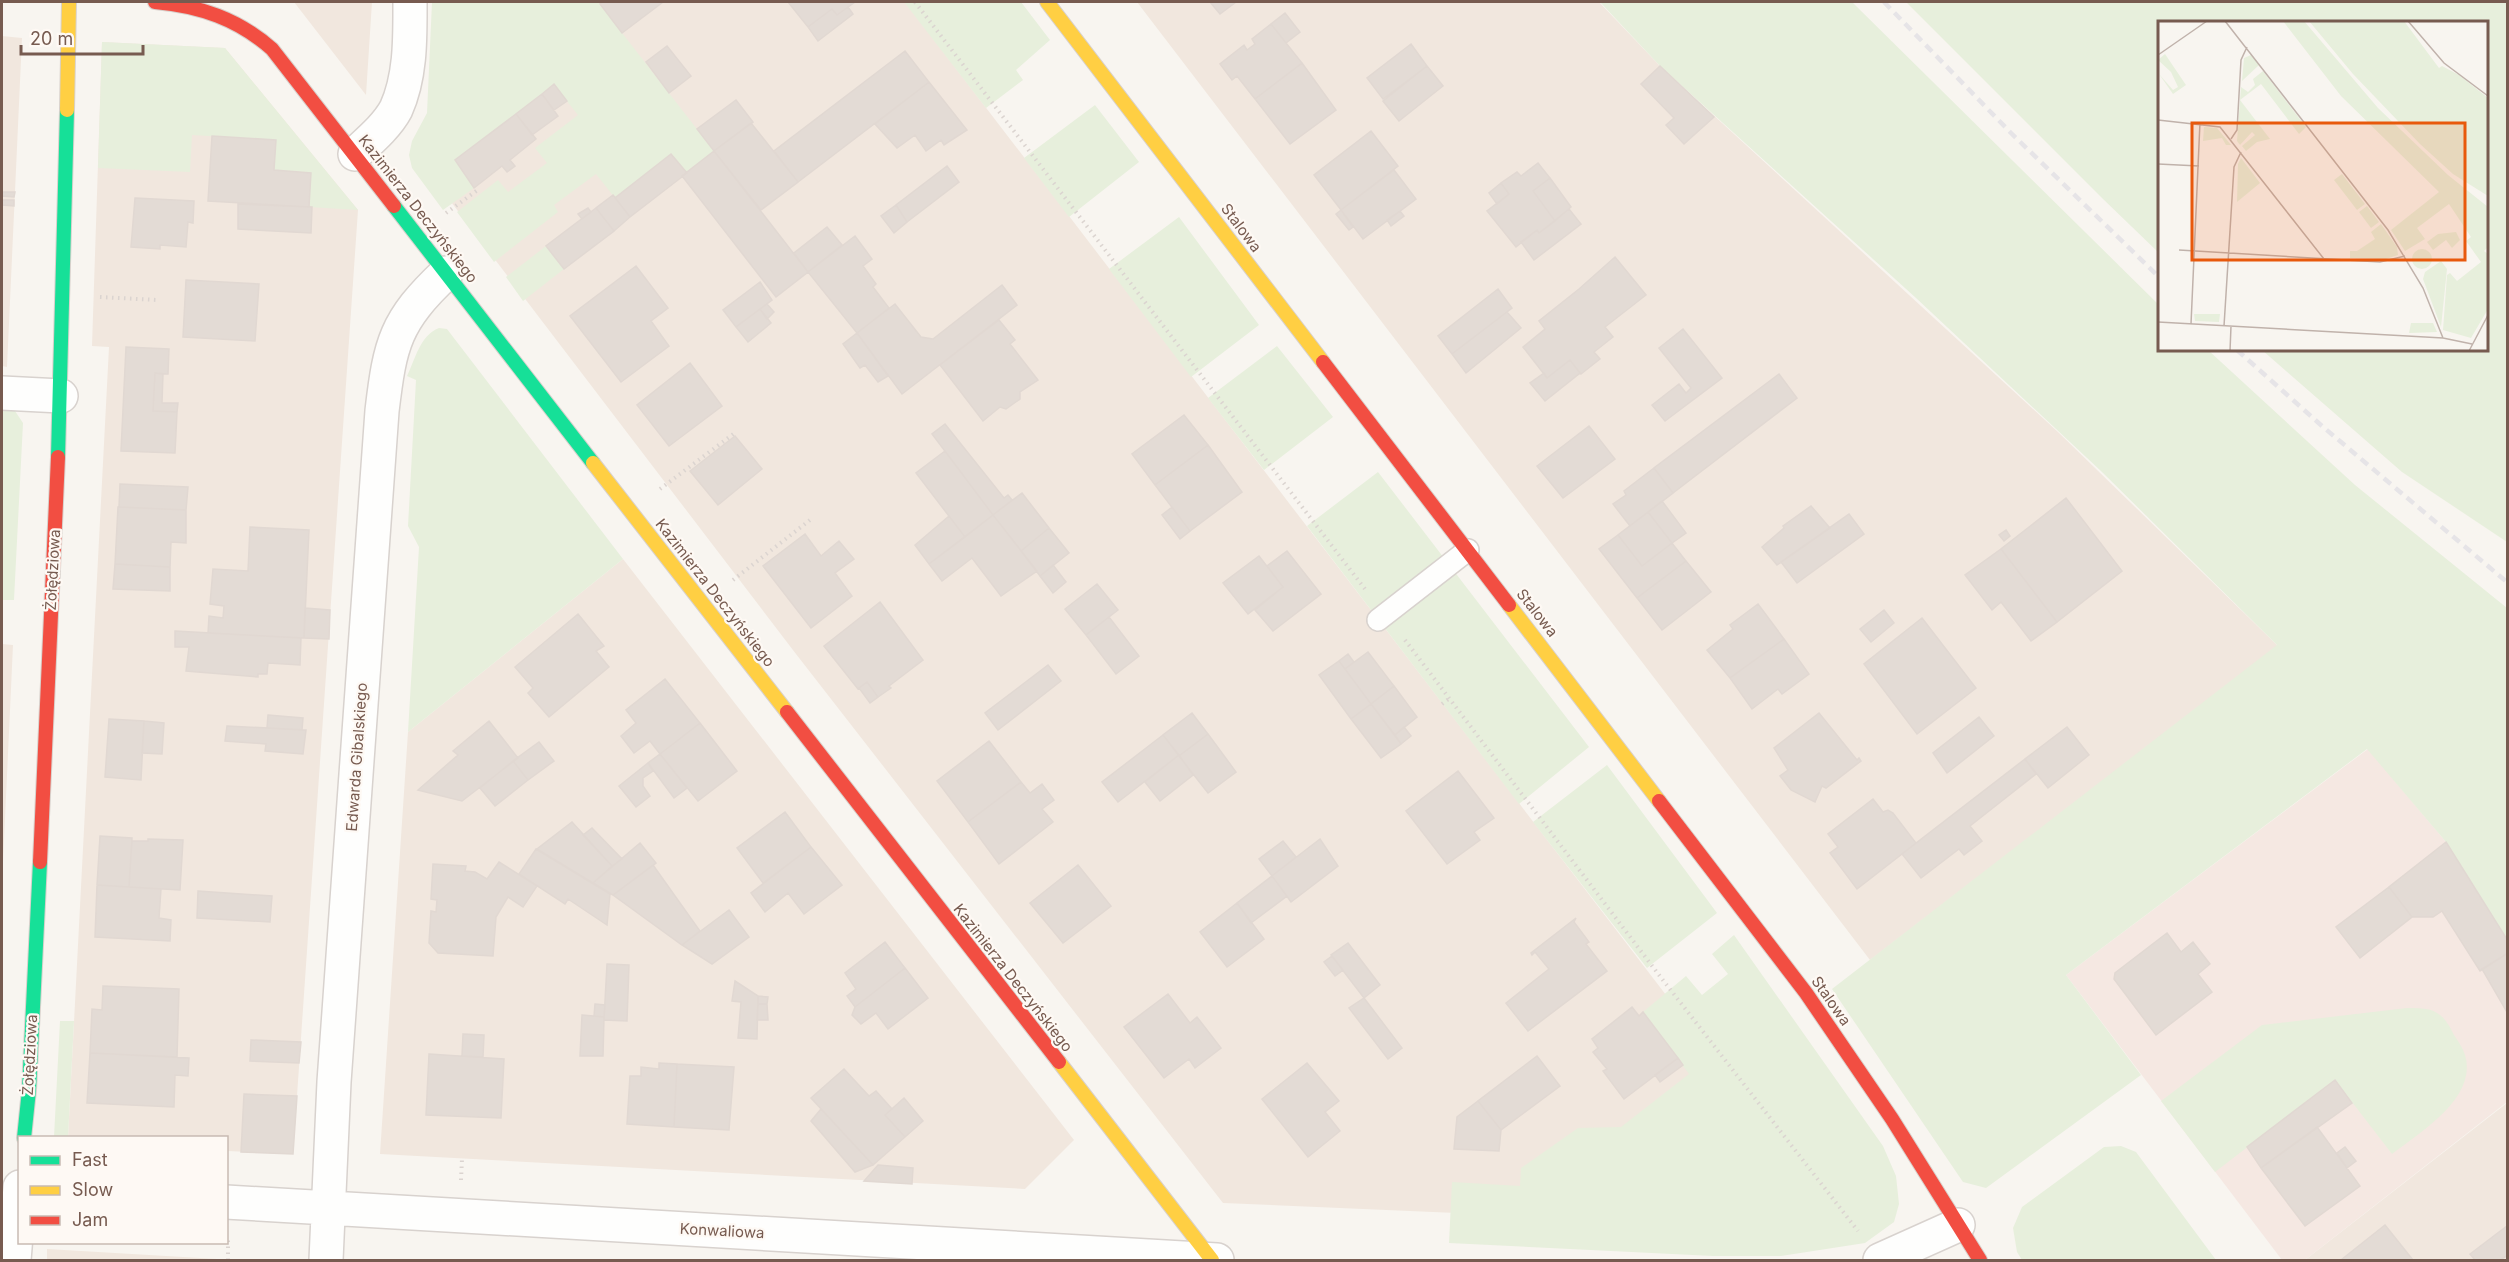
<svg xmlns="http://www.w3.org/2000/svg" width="2509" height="1262" font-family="Inter,sans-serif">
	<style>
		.residential { fill: #f1e7de }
		.commercial { fill: #f5e8e2 }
		.green { fill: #e7efdc }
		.building { fill: #e3dbd5; stroke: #e1d8d2; stroke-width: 1.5 }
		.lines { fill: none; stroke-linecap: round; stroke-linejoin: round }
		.lane-casing { stroke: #d8d2ce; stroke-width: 24 }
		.street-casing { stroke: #d8d2ce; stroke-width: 36 }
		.fast-casing { stroke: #d8d1cc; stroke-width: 16 }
		.slow-casing { stroke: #d8d1cc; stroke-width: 16 }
		.jam-casing { stroke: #d8d1cc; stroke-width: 16 }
		.path { stroke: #dbd4d0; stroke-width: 4; stroke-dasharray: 1.5 4.5; stroke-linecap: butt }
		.lane { stroke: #fefefd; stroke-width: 21 }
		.street { stroke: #fefefd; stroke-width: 33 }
		.fast { stroke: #16e098; stroke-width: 14 }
		.slow { stroke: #ffcf43; stroke-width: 14 }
		.jam { stroke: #f24e42; stroke-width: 14 }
		.rail { stroke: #e6e4e7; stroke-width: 4.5; stroke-dasharray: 9 6; stroke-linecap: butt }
		.labels { text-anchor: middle; stroke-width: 4.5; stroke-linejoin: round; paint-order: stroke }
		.street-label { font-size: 15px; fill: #775b50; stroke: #fef9f4 }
		.inset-road { fill: none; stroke: #c0b2ab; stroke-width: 1.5 }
		.view { fill: #e8590c; fill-opacity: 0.15; stroke: #e8590c; stroke-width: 3 }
		.inset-edge { fill: none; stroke: #775b50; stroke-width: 3 }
	</style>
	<rect width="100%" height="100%" fill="#f8f5f0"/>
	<path class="residential" d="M294 2H372L366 95Z
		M436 2H905L1794 1162 1713 1224 1223 1203 796 654 432 177Z
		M1137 2H1599L1660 66 2058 432 2278 646 1870 960Z
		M2 36 22 38 7 367 2 366Z
		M102 42 225 48 358 210 293 1154 227 1151 226 1138H68L109 347 92 346Z
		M623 559 1074 1140 1025 1189 380 1154 408 732Z
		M2 644 13 645 2 884Z
		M2507 1103V1260H2305Z
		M47 1249 234 1260H47Z"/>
	<path class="commercial" d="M2368 749 2446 842 2507 945V1102L2305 1260H2282L2066 975Z"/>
	<path class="green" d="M432 2H598L714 151 687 173 671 154 615 198 596 174 554 205 558 212 494 262 457 212 498 180 508 192 547 163 535 148 578 115 554 85 455 160 474 188 443 210 412 168 409 155 412 141 427 113Z
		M904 2H1021L1050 40 1016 70 1023 80 986 108Z
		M1600 2H1852L2159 305 2160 350H2208L2355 485 2507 608V945L2446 842 2367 749 2066 975 2141 1075 1986 1188 1963 1182 1832 989 2277 645 2102 472 1916 298 1660 66Z
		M1906 2H2507V542L2402 472 2262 350H2486V22H2160L2159 253 2103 199Z
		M102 42 225 48 358 210 309 207 311 173 274 170 275 140 192 135 190 172 98 168Z
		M1095 105 1139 162 1069 217 1024 158Z
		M1179 217 1259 325 1191 377 1109 269Z
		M546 246 564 269 523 301 506 277Z
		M439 328 447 329 623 559 408 732 419 547 408 526 416 380 407 376C415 360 420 335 439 328Z
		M1277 346 1333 417 1264 470 1208 398Z
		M2 410 15 411 23 423 14 600H2Z
		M1378 472 1589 747 1519 804 1307 526Z
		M1607 765 1717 913 1647 968 1533 822Z
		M1734 935 1883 1146 1896 1176 1899 1204 1894 1222 1865 1243 1781 1256H1713L1449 1243 1452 1182 1520 1186 1521 1168 1578 1128 1621 1127 1689 1074 1643 1012 1686 976 1702 995 1728 974 1712 954Z
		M2407 1008C2433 1008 2442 1010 2454 1035 2458 1041 2463 1048 2465 1055 2478 1098 2420 1132 2392 1154L2335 1080 2215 1172 2161 1101 2262 1025Z
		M60 1021H74L68 1137H54Z
		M2121 1146 2136 1152 2216 1260H2022L2017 1252 2013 1228 2022 1207 2104 1147Z"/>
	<path class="building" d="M603 2H663L622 33 600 4Z
		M788 2H855L837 15 832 9 808 27Z
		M1210 2H1236L1220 14Z
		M848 7 853 14 818 41 808 27 832 9 837 15Z
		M1285 13 1300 32 1286 43 1271 24Z
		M1271 24 1302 63 1255 99 1237 76 1232 80 1220 64 1244 45 1247 50 1255 44 1252 39Z
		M1411 44 1427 66 1383 99 1367 78Z
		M667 46 691 76 669 93 646 62Z
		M905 51 929 82 798 182 774 151Z
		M1302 63 1336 110 1290 144 1255 99Z
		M1427 66 1443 86 1399 121 1383 101Z
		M1660 66 1714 117 1684 144 1666 125 1674 118 1641 84Z
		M929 82 967 130 944 145 941 140 926 151 915 135 897 148 875 124Z
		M554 84 567 101 554 110 542 94Z
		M542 94 558 116 532 135 516 114Z
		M736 100 753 122 714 151 697 129Z
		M516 114 536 139 510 160 515 166 507 172 502 166 474 188 455 160Z
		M751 123 798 182 761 210 714 151Z
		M1371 131 1398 166 1341 210 1314 175Z
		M212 136 276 140 274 170 311 173 309 207 208 201Z
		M714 151 808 272 776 297 682 176Z
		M671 154 687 173 630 217 615 198Z
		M1538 163 1550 178 1533 191 1555 221 1539 233 1537 230 1516 247 1487 211 1509 194 1501 183 1517 172 1521 176Z
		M947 166 959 182 907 222 896 205Z
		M1394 170 1416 199 1363 239 1341 210Z
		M1550 178 1571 207 1555 221 1533 191Z
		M1501 183 1509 194 1497 204 1489 193Z
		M2 192H15L14 197 2 196Z
		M613 195 630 217 614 231 596 208Z
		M135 198 194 201 193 223 188 222 186 247 160 245V249L131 247Z
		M2 200H14V206L2 205Z
		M238 204 312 207 311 233 238 229Z
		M896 205 907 222 894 233 881 216Z
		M588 208 591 212 582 219 578 214Z
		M596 208 614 231 564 269 546 246Z
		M1569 209 1581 224 1534 260 1521 242 1537 230 1539 233Z
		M1341 210 1353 227 1349 230 1336 214Z
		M1400 211 1404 216 1391 226 1387 220Z
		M827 227 842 245 808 272 794 253Z
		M855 236 872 259 863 266 876 284 873 287 889 308 857 333 808 272Z
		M1615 257 1646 295 1605 327 1613 337 1594 352 1600 359 1581 374 1570 360 1547 378 1523 347 1545 329 1539 321 1579 289Z
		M636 266 668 308 651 321 669 346 621 382 570 316Z
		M186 280 259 284 255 341 183 337Z
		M760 282 772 300 736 327 723 310Z
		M1002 285 1017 305 902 394 857 333 895 304 921 337 933 339Z
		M1498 289 1512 308 1452 354 1438 336Z
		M767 304 774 312 767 319 760 309Z
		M760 309 771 323 748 342 736 327Z
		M1507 312 1521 328 1466 373 1452 354Z
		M999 320 1015 340 1010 344 1038 380 1020 392V399L1006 409 1000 407 983 421 940 365Z
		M1683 329 1722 378 1665 421 1652 405 1679 384 1686 393 1691 388 1659 348Z
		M857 333 888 376 878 382 865 365 860 368 843 344Z
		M126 347 169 349 168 374 155 373 153 411 177 412 175 453 121 451Z
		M1570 360 1580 373 1545 401 1530 383 1544 373 1547 378Z
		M690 363 722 406 669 446 637 405Z
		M155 373 163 374 162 403H178L177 412 153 411Z
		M1779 374 1797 398 1673 493 1654 468Z
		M1184 415 1208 445 1155 485 1132 454Z
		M945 424 1004 498 1008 495 1012 500 993 515 932 434Z
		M1589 426 1615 459 1563 498 1537 466Z
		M735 436 762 469 718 505 690 471Z
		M1208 445 1242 492 1190 531 1155 485Z
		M945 451 993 515 965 537 916 473Z
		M1654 468 1673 493 1630 526 1613 504 1626 495 1624 491Z
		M120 484 188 487 186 510 119 507Z
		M1022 493 1049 528 1021 551 993 515Z
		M2066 498 2122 571 2057 622 2001 549Z
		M1662 501 1686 533 1672 543 1648 512Z
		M1811 506 1830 528 1777 565 1762 547 1784 528 1783 526Z
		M118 507 186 510V543L171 542 170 567 115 564Z
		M1172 507 1190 531 1180 539 1162 515Z
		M1648 512 1672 543 1642 566 1618 535Z
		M1849 514 1864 534 1797 583 1781 562Z
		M993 515 1037 571 1001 596 972 558 942 581 929 564Z
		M949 516 965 537 929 564 915 545Z
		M250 527 309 530 304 638 208 633 209 616 223 618 224 606 210 604 213 569 248 571Z
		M1049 528 1069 553 1040 576 1021 551Z
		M2006 530 2010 536 2004 541 1999 535Z
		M805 534 821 556 839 541 854 559 835 573 852 596 811 628 763 566Z
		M1618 535 1642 566 1672 543 1686 561 1637 598 1599 549Z
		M2001 549 2057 622 2031 641 2001 602 1992 610 1965 575Z
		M1287 551 1321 594 1273 631 1255 610 1283 587 1267 566Z
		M1259 556 1283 587 1248 614 1223 583Z
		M1686 561 1711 592 1662 630 1637 598Z
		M115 564 170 567V591L113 589Z
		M1053 565 1066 582 1053 593 1040 576Z
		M1097 584 1118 610 1086 635 1065 609Z
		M880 602 923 660 889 686 891 688 878 697 867 682 858 689 824 646Z
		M1758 604 1784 639 1730 678 1707 650 1733 629 1730 625Z
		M305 608 330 610 329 639 304 638Z
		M1884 610 1894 623 1871 642 1860 629Z
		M578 614 604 646 596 651 609 667 549 717 528 693 533 688 515 667Z
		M1109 617 1139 656 1116 674 1086 635Z
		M1922 618 1976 688 1917 734 1864 664Z
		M175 631 301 638 300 665 268 663 267 674H258V677L186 671 189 647H175Z
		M1784 639 1809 674 1782 694 1778 689 1752 709 1730 678Z
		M1368 652 1394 686 1371 704 1345 669Z
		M1348 654 1354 662 1345 669 1339 661Z
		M1339 661 1371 704 1351 719 1319 675Z
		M1048 665 1061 681 998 730 985 713Z
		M665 679 700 723 660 754 650 741 634 753 621 736 636 723 626 710Z
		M867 682 878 697 870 703 859 688Z
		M1394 686 1417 717 1395 735 1371 704Z
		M1371 704 1401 744 1381 758 1351 719Z
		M1192 713 1208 734 1179 756 1163 735Z
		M1819 713 1857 760 1859 758 1861 761 1826 788 1822 786 1815 802 1791 790 1780 776 1788 770 1774 748Z
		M268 715 303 718 302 730 267 728Z
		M1979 717 1994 736 1947 773 1933 753Z
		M109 719 144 721 141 780 105 777Z
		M144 721 164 723 162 754 142 753Z
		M489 721 518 758 462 801 418 790 458 755 453 751Z
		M700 723 737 771 698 801 660 754Z
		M227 726 306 730 303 754 265 751 266 744 225 741Z
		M1404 727 1411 736 1401 744 1395 735Z
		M2067 727 2089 755 2048 788 2025 759Z
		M1208 734 1236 772 1208 793 1179 756Z
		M1163 735 1179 755 1118 802 1102 782Z
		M989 741 1021 782 968 822 937 781Z
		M539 742 554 761 528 780 513 761Z
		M660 754 687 788 674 798 648 763Z
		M1179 755 1193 775 1160 801 1145 782Z
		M2025 759 2036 774 1970 826 1982 841 1964 855 1959 849 1921 878 1902 854Z
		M513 761 528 780 495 806 480 788Z
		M648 763 653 771 643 778V786L650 796 636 807 619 786Z
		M1458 771 1494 818 1474 832 1480 840 1447 864 1406 811Z
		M1021 782 1030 793 1042 784 1054 800 1042 809 1053 822 999 864 968 822Z
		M1873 799 1883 812 1888 810 1893 813 1916 843 1857 889 1830 853 1838 847 1828 834Z
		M785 812 811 847 763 883 737 848Z
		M572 822 612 866 593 883 537 849Z
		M592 828 622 859 612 866 583 835Z
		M100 836 132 838 129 887 97 885Z
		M148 839 183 840 180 890 129 887 132 841H148Z
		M1320 839 1338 866 1291 902 1272 876Z
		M1283 841 1296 857 1272 876 1259 859Z
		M2446 842 2508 941V953L2480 971 2442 911 2433 917H2412L2389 887Z
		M640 843 656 863 613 895 593 883Z
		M811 847 842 885 804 914 788 893 765 912 751 893Z
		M536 849 610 894 607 925 568 899 565 904 519 874Z
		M499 862 537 886 523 907 508 897 496 917 493 956 438 953 429 943 431 911 436 912 437 900 431 899 433 864 466 866 465 871 475 872 487 879Z
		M653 865 700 931 682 945 613 895Z
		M1078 865 1111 906 1063 943 1030 903Z
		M1272 876 1287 896 1251 923 1237 903Z
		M97 885 161 889 159 918 171 920 170 941 95 937Z
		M2389 887 2412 917 2360 958 2336 927Z
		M198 891 272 896 270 922 197 918Z
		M1237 903 1264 939 1227 967 1200 932Z
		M729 910 749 937 712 964 682 945Z
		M1576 918 1574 922 1589 942 1586 944 1607 971 1528 1031 1506 1003 1549 969 1535 952 1532 955 1531 953Z
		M2167 933 2181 952 2193 942 2210 964 2198 974 2212 992 2156 1035 2114 979 2115 973Z
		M885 942 905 968 855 1007 847 996 856 989 845 973Z
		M1348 943 1380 985 1364 998 1331 955Z
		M2508 953V1014L2482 969Z
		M1332 956 1343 970 1335 976 1324 962Z
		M607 964 629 965 627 1021 604 1020Z
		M905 968 928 998 888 1029 876 1013 861 1024 852 1015 855 1007Z
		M735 981 758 996 757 1039 738 1038 741 1002 732 1001Z
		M103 986 179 989 177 1057 90 1053 92 1009 102 1010Z
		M1168 994 1190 1023 1197 1017 1221 1048 1195 1068 1189 1059 1164 1078 1124 1027Z
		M758 996 768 997 767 1004H758Z
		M1364 998 1402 1048 1388 1059 1349 1008Z
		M595 1004 605 1005 604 1017 594 1016Z
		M758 1004H767L768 1020H757Z
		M1632 1007 1639 1016 1643 1012 1678 1058 1624 1099 1603 1071 1607 1069 1593 1052 1598 1048 1592 1039Z
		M582 1015 604 1017 603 1056H580Z
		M463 1034 484 1035 483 1057 462 1056Z
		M251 1040 301 1042 299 1063 250 1061Z
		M90 1053 189 1058 188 1076 175 1075 174 1107 87 1103Z
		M429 1054 504 1059 501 1118 426 1115Z
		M1537 1056 1560 1086 1501 1130 1478 1101Z
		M1678 1058 1683 1065 1660 1082 1655 1075Z
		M659 1063 677 1064 674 1127 627 1124 630 1076H641V1067L659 1069Z
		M1307 1063 1339 1101 1325 1112 1340 1131 1308 1157 1262 1099Z
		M677 1064 734 1067 729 1130 674 1127Z
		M844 1069 869 1096 876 1091 892 1109 885 1115 905 1137 873 1165 811 1098Z
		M2335 1080 2352 1103 2261 1168 2247 1147Z
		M244 1094 297 1096 293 1154 241 1152Z
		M904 1098 923 1121 905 1137 885 1115Z
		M1478 1101 1501 1130 1499 1151 1454 1149 1457 1117Z
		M821 1109 873 1165 855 1172 811 1121Z
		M2317 1127 2360 1186 2305 1226 2261 1168Z
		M2345 1147 2356 1161 2347 1168 2337 1153Z
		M878 1165 913 1168 912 1184 864 1181Z
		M2385 1225 2413 1260H2341Z
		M2507 1226 2508 1255 2500 1260H2475L2470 1254Z"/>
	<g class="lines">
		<defs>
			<path id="lane" d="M1378 620 1468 550"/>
			<path id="street" d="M355 154C369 141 387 126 396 109 411 76 410 37 410 2
				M2 393 61 396
				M226 1202 1217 1260
				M14 1260 20 1187
				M326 1260 334 1082 382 411C390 343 395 321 446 273
				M1880 1260 1958 1225"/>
			<path id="fast" d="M394 206 593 463
				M58 457 67 110
				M24 1138 29 1090 40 862"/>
			<path id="slow" d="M1047 2 1323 362
				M67 110 69 2
				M593 463 787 712
				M1509 605 1659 801
				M1059 1062 1212 1260"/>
			<path id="jam" d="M155 2C200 6 238 19 272 49L394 206
				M1323 362 1509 605
				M787 712 1059 1062
				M1659 801 1806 993 1892 1119 1980 1260
				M40 862 58 457"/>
		</defs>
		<use href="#lane" class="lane-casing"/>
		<use href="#street" class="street-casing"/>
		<use href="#fast" class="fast-casing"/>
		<use href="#slow" class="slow-casing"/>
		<use href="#jam" class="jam-casing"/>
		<path class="path" d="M915 2 1365 589
			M446 213 479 189
			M100 297 157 300
			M660 489 736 432
			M733 580 810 520
			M1405 640 1659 975 1858 1231
			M1442 704 1450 698
			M461 1180 462 1159
			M228 1260V1239"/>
		<use href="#lane" class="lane"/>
		<use href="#street" class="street"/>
		<use href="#fast" class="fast"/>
		<use href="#slow" class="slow"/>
		<use href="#jam" class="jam"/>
		<path class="rail" d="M1884 2 2011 133 2160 278
			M2237 350 2322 426 2508 583"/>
	</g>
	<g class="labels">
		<g class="street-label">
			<text transform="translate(418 209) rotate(52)" y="5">Kazimierza Deczyńskiego</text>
			<text transform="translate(1241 228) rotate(53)" y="5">Stalowa</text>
			<text transform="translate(53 570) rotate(-87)" y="5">Żołędziowa</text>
			<text transform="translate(715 593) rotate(52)" y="5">Kazimierza Deczyńskiego</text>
			<text transform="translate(1537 613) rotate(52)" y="5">Stalowa</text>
			<text transform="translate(357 757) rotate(-86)" y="5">Edwarda Gibalskiego</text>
			<text transform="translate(1013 978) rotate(52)" y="5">Kazimierza Deczyńskiego</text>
			<text transform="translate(1831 1001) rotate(55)" y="5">Stalowa</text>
			<text transform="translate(30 1055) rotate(-87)" y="5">Żołędziowa</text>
			<text transform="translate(722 1231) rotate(3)" y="5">Konwaliowa</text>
		</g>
	</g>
	<g transform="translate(2158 21)">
		<rect width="330" height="330" fill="#f8f5f0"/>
		<path d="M125 0H146L220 87 290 154 330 186V226L326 230 330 233V288L313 317 285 309 289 254 292 252 299 260 323 241 308 220 313 216 291 183 259 207 267 218 247 230 233 209 281 171 183 75ZM151 0H246L281 47 284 45 301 54 330 77V175L295 153 262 123 195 53ZM7 33 28 64 15 73 1 53 15 69 20 66 13 51 0 39ZM93 34 101 44 84 60 86 37ZM105 50 148 106 141 113 103 63 82 79 112 118 99 121 88 130 84 125 97 114 94 111 82 124 79 120 83 66 90 71 97 64 95 58ZM46 106 59 107 73 124H68L64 117 45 120ZM83 137 102 162 79 181 80 143ZM184 153 207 183 199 189 176 159ZM209 185 221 201 213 207 201 191ZM223 203 239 226 240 234 228 238 192 237V230H199L217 218 213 211ZM298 211 302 219 294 227 288 219 275 229 269 221 280 213ZM254 238a10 10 0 1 1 20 0a10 10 0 1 1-20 0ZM283 240 289 248 283 306 265 258 267 251ZM36 293H62L61 301 37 300ZM253 302H275L279 311 251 312Z" fill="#e7efdc"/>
		<path class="inset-road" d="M67 0 230 209 265 267 285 317M250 0 286 42 330 75M0 34 49 0M0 99 62 106 166 238M73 118 79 109 83 39 89 26M0 143 41 145M21 229 222 241 247 235M0 301 285 317 314 323M33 303 42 101M66 305 76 146 83 131M72 330 73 305M311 330 330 294"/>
		<path class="view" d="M34 102H307V239H34Z"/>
		<rect width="330" height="330" class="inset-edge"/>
	</g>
	<rect width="2509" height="1262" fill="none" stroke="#775b50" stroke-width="6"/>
	<rect x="18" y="1136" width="210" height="108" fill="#fef9f4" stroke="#c8bab2" stroke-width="1.5"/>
	<rect x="30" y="1156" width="30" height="9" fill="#16e098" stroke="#c8bab2" stroke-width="1.5"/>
	<text x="72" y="1166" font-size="18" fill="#775b50">Fast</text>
	<rect x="30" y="1186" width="30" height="9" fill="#ffcf43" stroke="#c8bab2" stroke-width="1.5"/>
	<text x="72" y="1196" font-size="18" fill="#775b50">Slow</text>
	<rect x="30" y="1216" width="30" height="9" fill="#f24e42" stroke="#c8bab2" stroke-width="1.5"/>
	<text x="72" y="1226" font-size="18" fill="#775b50">Jam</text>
	<path d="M21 45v9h122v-9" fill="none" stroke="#775b50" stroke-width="3"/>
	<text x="30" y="45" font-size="18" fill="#775b50" stroke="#fef9f4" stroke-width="4.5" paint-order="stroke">20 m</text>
</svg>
